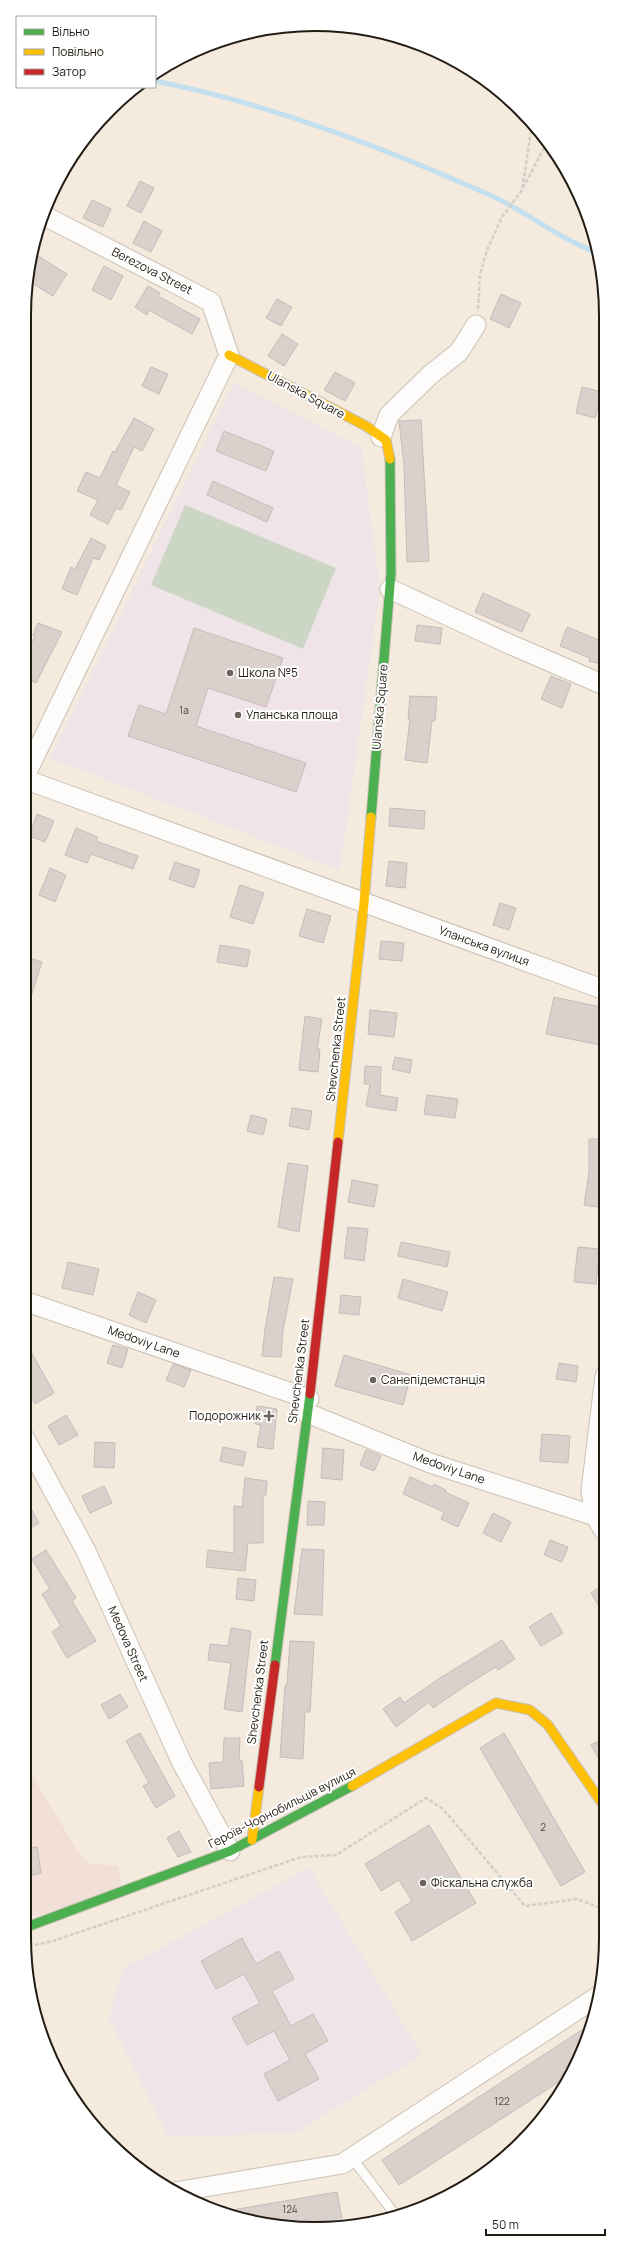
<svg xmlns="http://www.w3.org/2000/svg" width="630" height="2253" font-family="Manrope,sans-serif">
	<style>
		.industrial { fill: #f2dfd7 }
		.education { fill: #f0e4e9 }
		.green { fill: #ccd6c5 }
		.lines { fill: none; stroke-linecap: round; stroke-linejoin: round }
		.stream { stroke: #c4dfee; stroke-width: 5 }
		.building { fill: #dad0cc; stroke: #c6bcb8 }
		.lane-casing { stroke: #c9c1b6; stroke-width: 11 }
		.street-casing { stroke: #c9c1b6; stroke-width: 21 }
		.fast-casing { stroke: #c9c1b6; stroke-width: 11 }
		.slow-casing { stroke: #c9c1b6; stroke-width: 11 }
		.jam-casing { stroke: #c9c1b6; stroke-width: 11 }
		.path { stroke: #d2cfca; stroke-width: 2.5; stroke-dasharray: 4 2; stroke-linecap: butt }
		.lane { stroke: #fdfcfa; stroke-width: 9 }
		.street { stroke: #fdfcfa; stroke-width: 19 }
		.fast { stroke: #4caf50; stroke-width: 9 }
		.slow { stroke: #ffc107; stroke-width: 9 }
		.jam { stroke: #c62828; stroke-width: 9 }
		.poi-dot { fill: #6c645a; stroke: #fff; stroke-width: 1.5 }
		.labels { text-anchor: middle; stroke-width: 4; stroke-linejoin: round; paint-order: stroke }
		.number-label { font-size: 10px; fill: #514941 }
		.street-label { font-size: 12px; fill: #231c13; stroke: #fff }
		.poi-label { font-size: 12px; fill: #231c13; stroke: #fff; text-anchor: start }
		.rim { fill: none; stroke: #231c13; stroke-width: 2 }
	</style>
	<rect width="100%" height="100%" fill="#f4eadd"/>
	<path class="industrial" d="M24 1762 77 1850 88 1863 118 1866 123 1896 24 1918Z"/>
	<path class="education" d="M234 383 361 447 380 588 340 870 50 758Z
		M309 1868 422 2055 295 2133 168 2137 109 2018 124 1968Z"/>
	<path class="green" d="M185 505 336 568 303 649 151 585Z"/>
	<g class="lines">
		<path class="stream" d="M155 81C271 104 384 148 492 196 527 212 561 240 596 252"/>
	</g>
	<path class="building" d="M140 181 154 188 141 213 127 206Z
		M92 200 111 209 103 227 83 218Z
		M144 221 162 231 151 252 133 243Z
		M32 252 67 274 53 296 27 280Z
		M104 266 123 276 111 300 92 290Z
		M148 286 160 293 158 296 200 319 192 334 149 310 147 315 135 307Z
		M501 294 521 303 509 328 490 319Z
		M277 299 292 307 281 326 266 318Z
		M282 334 298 344 284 366 268 356Z
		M151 367 168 374 159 394 142 386Z
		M335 372 355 383 345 401 324 390Z
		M582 387 602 392 595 418 576 413Z
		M134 418 154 429 142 451 134 447 116 485 130 492 121 510 116 508 108 524 90 515 98 500 77 491 86 472 100 478 113 451 115 452Z
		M421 420 429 561 407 562 404 465 399 421Z
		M224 431 274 451 266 471 216 451Z
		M213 481 273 508 267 522 207 495Z
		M91 538 106 546 99 560 93 558 77 595 62 589 71 567 75 569Z
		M483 593 530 614 522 632 475 612Z
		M38 623 62 632 36 683 24 677V659L35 636 33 635Z
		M417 625 442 628 440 644 415 641Z
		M567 627 604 642V665L589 661 590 658 560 646Z
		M194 628 283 658 266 707 208 688 196 726 306 763 296 792 128 736 139 705 166 714Z
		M551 676 571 684 562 708 541 699Z
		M410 696 437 697 435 721H432L427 763 405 760 410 719H408Z
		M390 808 425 811 424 829 389 826Z
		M37 814 54 821 45 842 29 836Z
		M76 828 98 837 96 841 138 856 133 869 91 854 87 863 65 855Z
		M389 861 407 863 405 888 386 886Z
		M175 862 200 870 194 888 169 879Z
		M50 868 66 875 55 902 39 895Z
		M240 885 264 893 253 924 230 917Z
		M500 903 516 908 509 930 493 925Z
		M307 909 331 916 323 943 299 936Z
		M381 941 404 943 402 961 379 959Z
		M220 945 250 950 247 967 217 962Z
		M24 956 42 962 27 1009H24Z
		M554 997 605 1008V1046L546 1034Z
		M370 1010 397 1013 394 1037 368 1034Z
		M305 1016 322 1019 317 1049H320L318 1072 299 1070Z
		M395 1057 412 1060 410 1073 392 1069Z
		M365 1066 381 1067 380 1095 398 1098 396 1111 366 1106 370 1084H364Z
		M427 1095 458 1099 455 1118 424 1114Z
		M292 1108 312 1111 309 1130 289 1126Z
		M251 1115 267 1119 263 1135 247 1131Z
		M589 1139H605V1208L584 1205 589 1172Z
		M288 1163 308 1166 299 1232 278 1227Z
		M352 1180 378 1185 374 1207 348 1202Z
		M348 1227 368 1229 364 1261 344 1258Z
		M401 1242 450 1252 447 1267 398 1256Z
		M578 1247 600 1249 596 1284 574 1282Z
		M68 1262 99 1269 93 1295 62 1288Z
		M274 1277 293 1279 283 1330 281 1357 262 1356 265 1329Z
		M403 1279 448 1292 442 1311 398 1298Z
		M138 1292 156 1300 146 1323 129 1315Z
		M341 1295 361 1297 359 1315 339 1313Z
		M24 1339 54 1393 35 1404 24 1384Z
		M113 1345 128 1349 122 1368 107 1363Z
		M344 1355 411 1375 403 1405 335 1386Z
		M559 1363 578 1366 576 1382 556 1379Z
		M173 1364 191 1370 184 1387 166 1380Z
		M257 1406 277 1409 273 1449 257 1447 261 1425 255 1424Z
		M66 1415 78 1435 59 1445 48 1426Z
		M542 1434 570 1436 568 1463 540 1461Z
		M95 1442 115 1443 114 1468 94 1467Z
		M223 1447 246 1452 243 1466 220 1461Z
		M323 1448 344 1450 342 1480 321 1478Z
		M366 1450 381 1456 374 1471 360 1465Z
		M410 1477 433 1487 434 1484 446 1490 445 1492 469 1503 458 1527 441 1519 444 1512 403 1494Z
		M245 1478 267 1481 266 1495H263V1543H248L245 1571 206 1567 208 1550 234 1553V1506L242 1507Z
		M104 1486 112 1503 90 1513 82 1496Z
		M24 1496 39 1523 24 1532Z
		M308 1501 325 1502 324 1525H307Z
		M493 1513 511 1522 501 1542 483 1533Z
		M550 1540 568 1547 562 1562 544 1555Z
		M302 1549 324 1550 322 1615 294 1614Z
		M46 1550 76 1598 72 1601 96 1641 67 1658 52 1632 61 1626 42 1594 50 1589 32 1559Z
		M238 1578 256 1580 254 1601 236 1599Z
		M605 1584V1595L606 1618 591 1593Z
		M551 1613 563 1633 541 1646 529 1627Z
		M231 1628 251 1631 242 1712 224 1709 231 1663 208 1660 210 1644 228 1646Z
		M502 1640 515 1659 498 1670 496 1667 468 1684 433 1708 429 1702 396 1727 383 1709 400 1697 404 1703 440 1678Z
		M290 1641 314 1642 310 1712H305L303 1759 280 1757 285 1686 287 1684Z
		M120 1694 128 1707 109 1719 101 1705Z
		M140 1733 175 1796 156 1808 143 1786 149 1783 126 1741Z
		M504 1733 585 1872 561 1886 480 1748Z
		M606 1737V1771L591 1745Z
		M224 1738H240L239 1761 242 1760 244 1786 211 1789 209 1763 223 1762Z
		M429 1825 476 1903 412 1941 395 1912 412 1901 399 1880 381 1891 365 1864Z
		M179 1831 191 1852 178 1857 167 1838Z
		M37 1847 41 1873 24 1877V1849Z
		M242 1938 256 1964 279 1951 294 1979 272 1991 291 2026 313 2014 328 2041 305 2054 319 2079 278 2101 264 2074 290 2060 274 2031 247 2045 232 2018 260 2003 244 1974 216 1989 201 1961Z
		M591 2024 584 2049 571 2074 399 2185 382 2160Z
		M337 2192 343 2224 296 2228 239 2219 221 2212Z"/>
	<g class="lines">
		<defs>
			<path id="lane" d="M352 2158 397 2217"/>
			<path id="street" d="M381 437 389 415 430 375 459 352 476 325
				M390 589 507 643 604 685
				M24 778 229 355 211 302 43 215
				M24 779 605 990
				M24 1301 309 1399
				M605 1376 591 1491 595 1516 605 1532
				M307 1413 430 1463 595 1516
				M24 1437 86 1551 182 1763 230 1851
				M175 2192 342 2164 600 1995"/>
			<path id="fast" d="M371 817 391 573 390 459
				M275 1665 310 1394
				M24 1928 230 1851 352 1786"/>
			<path id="slow" d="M229 355 366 426 386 440 390 459
				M338 1142 364 903 371 817
				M352 1786 496 1703 530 1710 548 1725 606 1809
				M252 1840 259 1787"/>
			<path id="jam" d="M310 1394 338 1142
				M259 1787 275 1665"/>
		</defs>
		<use href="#lane" class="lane-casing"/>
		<use href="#street" class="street-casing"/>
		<use href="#fast" class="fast-casing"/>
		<use href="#slow" class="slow-casing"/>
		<use href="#jam" class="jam-casing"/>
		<path class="path" d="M523 188 546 144
			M478 309 480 274 487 250 502 217 522 190 532 125
			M35 1945 53 1941 301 1857 336 1855 426 1798 443 1809 525 1906 577 1899 606 1910"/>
		<use href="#lane" class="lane"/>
		<use href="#street" class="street"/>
		<use href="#fast" class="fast"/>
		<use href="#slow" class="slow"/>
		<use href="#jam" class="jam"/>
	</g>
	<g class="poi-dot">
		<circle cx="230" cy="673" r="4"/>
		<circle cx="238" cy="715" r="4"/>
		<circle cx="373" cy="1380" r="4"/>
		<path d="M267 1410h4v4h4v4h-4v4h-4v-4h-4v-4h4z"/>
		<circle cx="423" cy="1883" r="4"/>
	</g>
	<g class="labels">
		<g class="number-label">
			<text x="184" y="714">1а</text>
			<text x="543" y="1831">2</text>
			<text x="502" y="2105">122</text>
			<text x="290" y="2213">124</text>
		</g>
		<g class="street-label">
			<text transform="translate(152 271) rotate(27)" y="4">Berezova Street</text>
			<text transform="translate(306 395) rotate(28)" y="4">Ulanska Square</text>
			<text transform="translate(380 707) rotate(-85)" y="4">Ulanska Square</text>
			<text transform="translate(484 946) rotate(20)" y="4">Уланська вулиця</text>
			<text transform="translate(336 1049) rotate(-84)" y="4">Shevchenka Street</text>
			<text transform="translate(144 1342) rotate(19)" y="4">Medoviy Lane</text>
			<text transform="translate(299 1371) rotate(-83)" y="4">Shevchenka Street</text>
			<text transform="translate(449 1468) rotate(19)" y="4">Medoviy Lane</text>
			<text transform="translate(128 1644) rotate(66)" y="4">Medova Street</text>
			<text transform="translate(258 1692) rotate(-83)" y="4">Shevchenka Street</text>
			<text transform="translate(282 1808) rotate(-27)" y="4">Героїв-Чорнобильців вулиця</text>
		</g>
		<g class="poi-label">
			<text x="238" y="677">Школа №5</text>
			<text x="246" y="719">Уланська площа</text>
			<text x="381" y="1384">Санепідемстанція</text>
			<text x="261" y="1420" text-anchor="end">Подорожник</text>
			<text x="431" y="1887">Фіскальна служба</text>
		</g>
	</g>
	<path d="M0 0H630V2253H0ZM315 31H315A284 284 0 0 1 599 315V1938A284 284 0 0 1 315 2222H315A284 284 0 0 1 31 1938V315A284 284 0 0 1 315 31Z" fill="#fff" fill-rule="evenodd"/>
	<path class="rim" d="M315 31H315A284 284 0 0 1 599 315V1938A284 284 0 0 1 315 2222H315A284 284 0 0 1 31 1938V315A284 284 0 0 1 315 31Z"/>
	<rect x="16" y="16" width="140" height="72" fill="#ffffff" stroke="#a7a4a1"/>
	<rect x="24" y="29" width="20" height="6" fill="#4caf50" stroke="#a7a4a1"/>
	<text x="52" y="36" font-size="12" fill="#231c13">Вільно</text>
	<rect x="24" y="49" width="20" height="6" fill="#ffc107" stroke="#a7a4a1"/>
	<text x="52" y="56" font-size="12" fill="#231c13">Повільно</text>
	<rect x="24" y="69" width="20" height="6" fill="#c62828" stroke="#a7a4a1"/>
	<text x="52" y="76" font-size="12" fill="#231c13">Затор</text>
	<path d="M486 2229v6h119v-6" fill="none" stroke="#231c13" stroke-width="2"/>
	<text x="492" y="2229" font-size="12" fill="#231c13" stroke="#ffffff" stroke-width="3" paint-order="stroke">50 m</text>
</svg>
